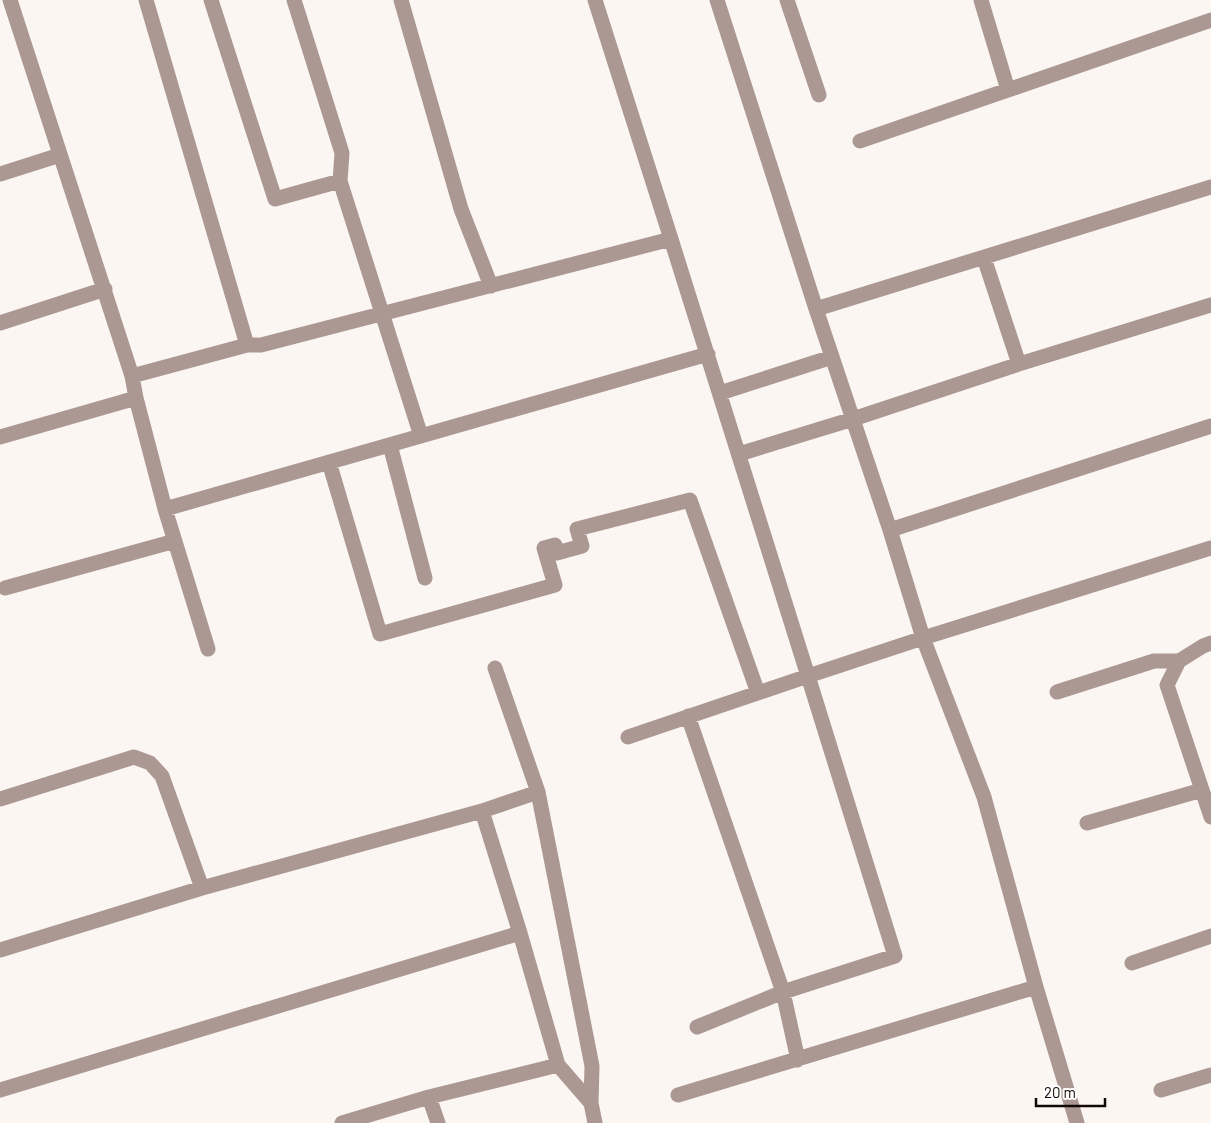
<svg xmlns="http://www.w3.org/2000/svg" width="1211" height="1123" font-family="Barlow,sans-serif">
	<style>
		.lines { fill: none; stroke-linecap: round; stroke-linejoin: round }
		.minor { stroke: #ab9893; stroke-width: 15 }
	</style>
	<rect width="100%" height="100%" fill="#fcf6f3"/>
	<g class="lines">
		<path class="minor" d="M10 0 132 376 136 398 165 509 208 649
			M146 0 247 345
			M211 0 275 199 340 181
			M294 0 342 153 340 181 421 436
			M401 0 461 209 491 286
			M595 0 671 239
			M717 0 816 309 890 530 923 638 984 797 1036 987 1077 1123
			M787 0 819 95
			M981 0 1008 90
			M860 141 1211 20
			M0 174 60 155
			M984 258 1019 364
			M816 309 1211 187
			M0 323 105 289
			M132 376 247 345H261L671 239 808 676 628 737
			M720 393 832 357
			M0 437 136 398
			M390 445 425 578
			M739 454 853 419 1019 364 1211 305
			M329 462 380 634 555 585 544 548 555 545 557 553 582 546 577 529 690 500 758 693
			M165 509 708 354
			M890 530 1211 426
			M5 588 175 541
			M1211 643 1203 646 1179 661 1167 685 1211 817
			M495 668 538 792 592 1066 591 1103 595 1123
			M1057 692 1154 661H1179
			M688 716 783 992 798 1060
			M0 799 134 757 150 763 162 776 202 888
			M482 811 520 933 558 1065 591 1103
			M1087 823 1202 790
			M0 950 202 888 482 811 538 792
			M1132 963 1211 936
			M697 1027 783 992 895 956 808 676 923 638 1211 548
			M0 1090 520 933
			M1161 1090 1211 1075
			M678 1095 1036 987
			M429 1097 438 1123
			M342 1123 429 1097 558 1065"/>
	</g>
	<path d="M1036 1098v8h69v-8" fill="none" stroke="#120906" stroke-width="2.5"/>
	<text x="1044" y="1098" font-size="15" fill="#120906" stroke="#ffffff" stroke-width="4" paint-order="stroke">20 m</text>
</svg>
